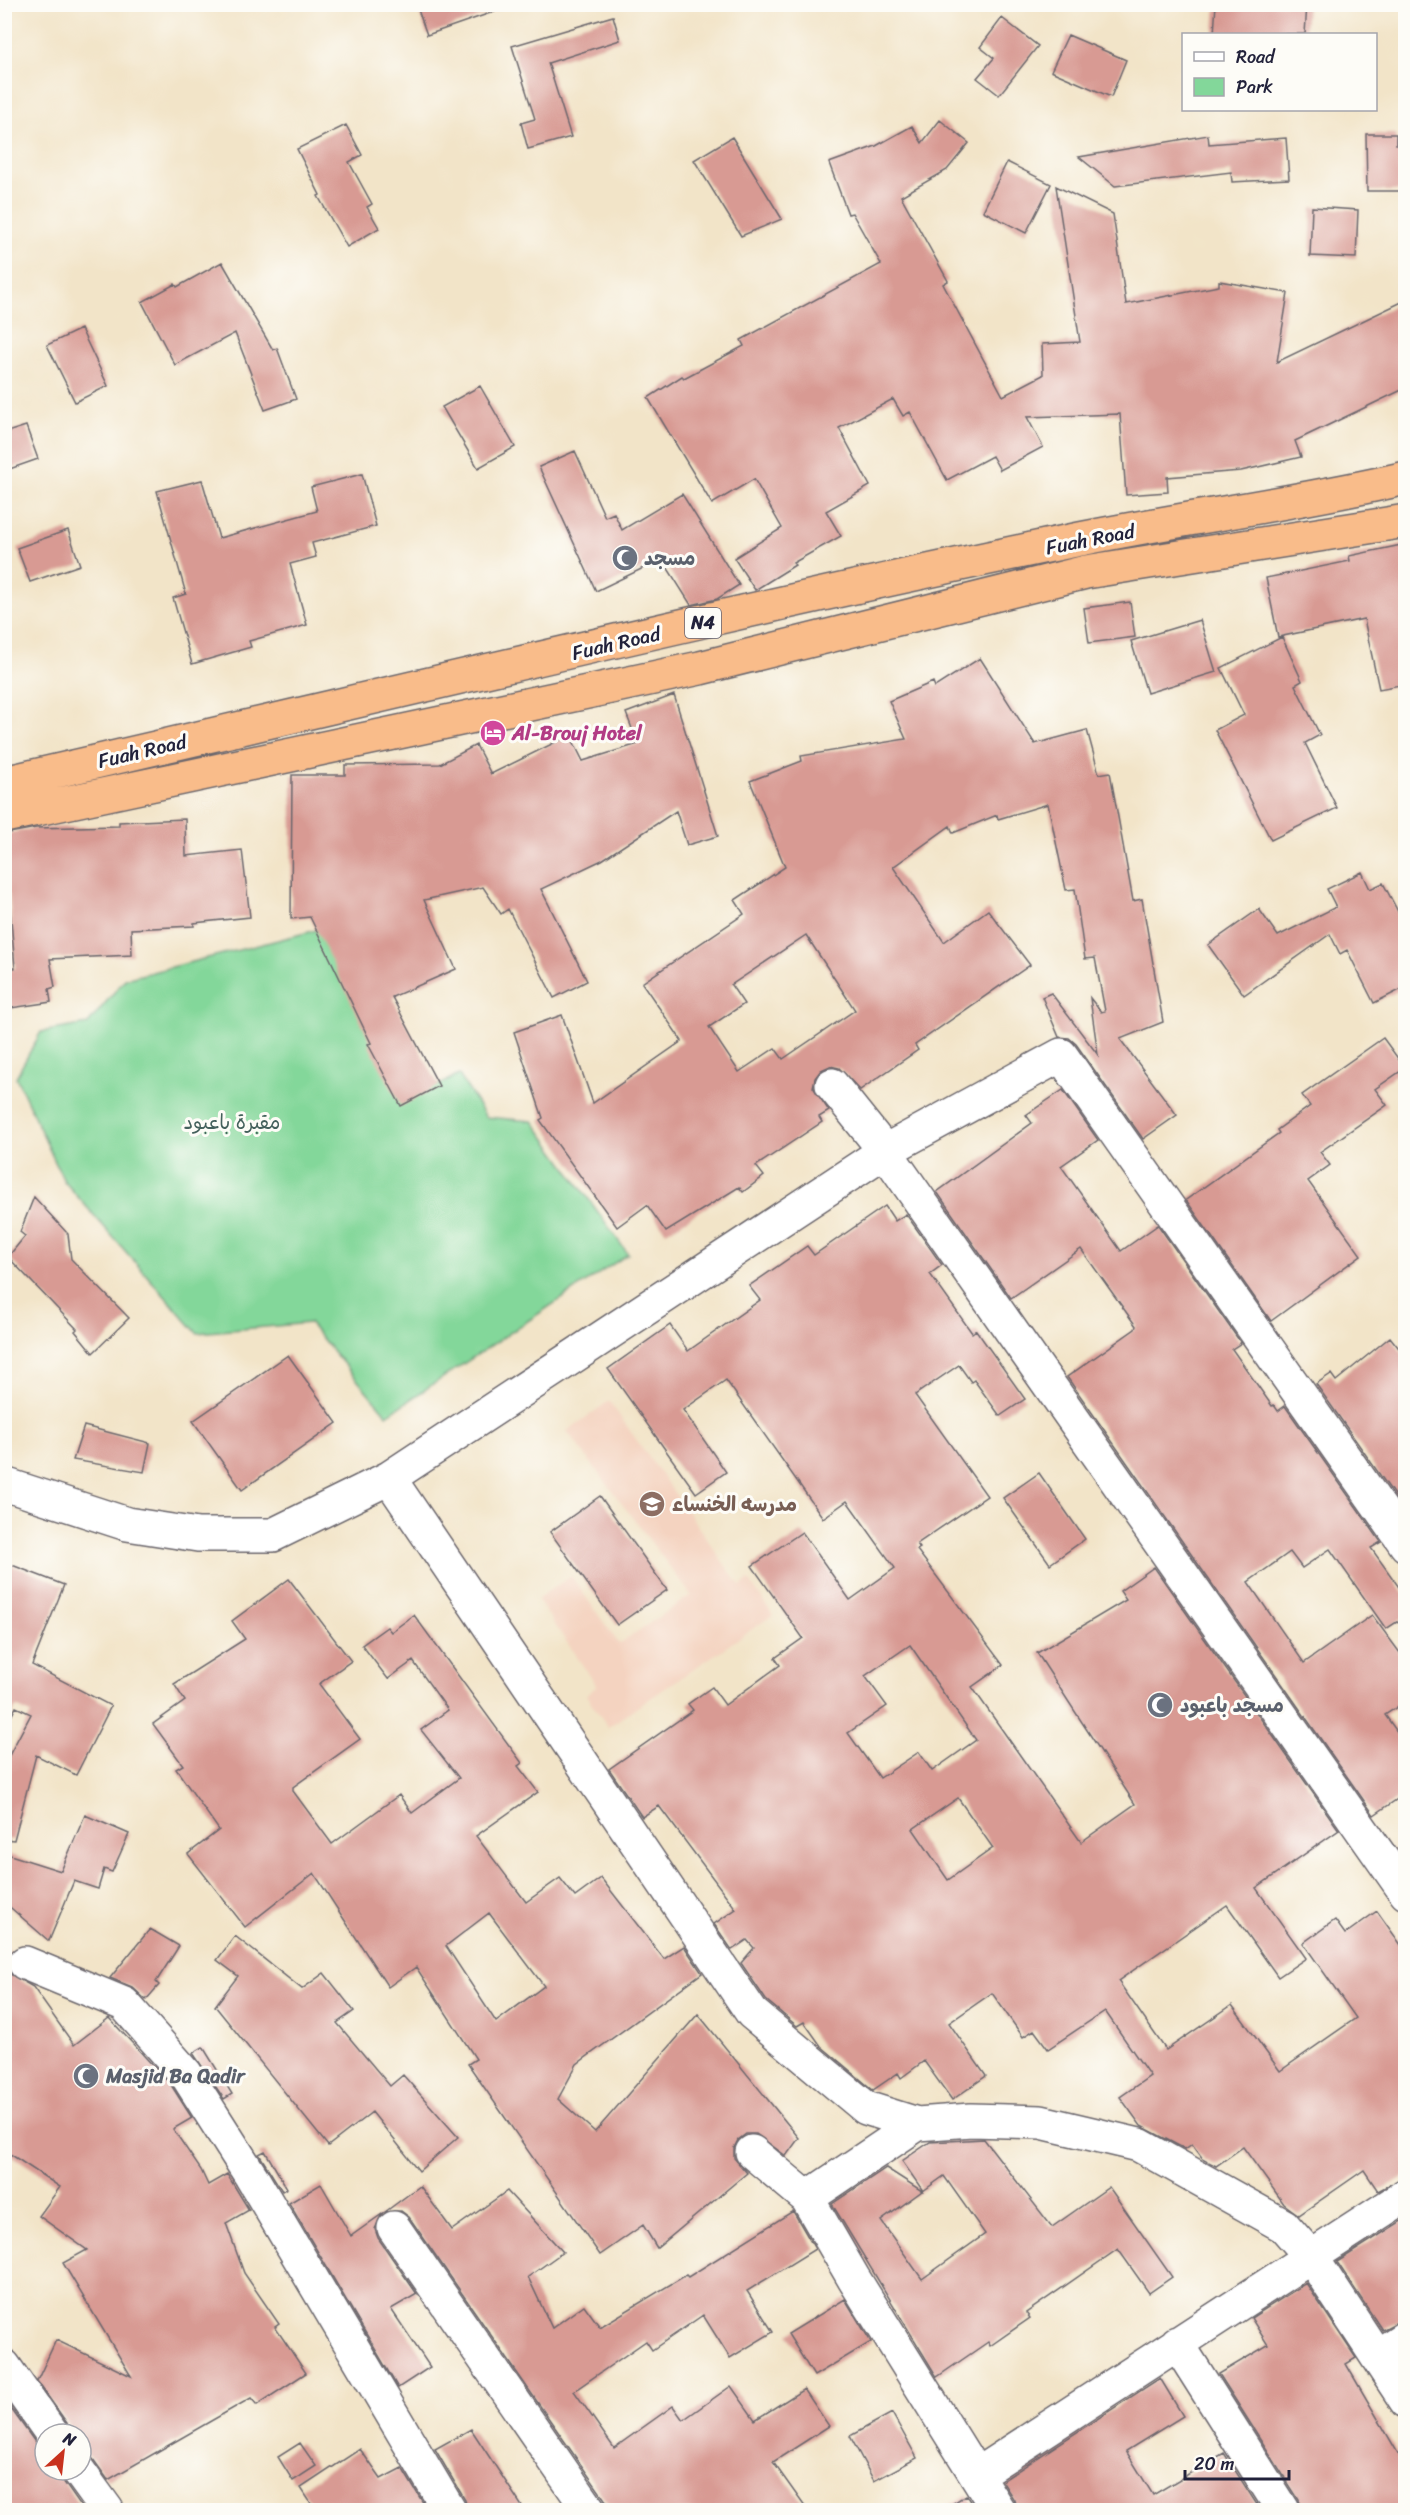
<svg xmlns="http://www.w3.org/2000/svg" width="1410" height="2515" font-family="Sriracha,'Playpen Sans Arabic',sans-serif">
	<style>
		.built { fill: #f4d3c0 }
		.green { fill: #83d79a; stroke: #527c6a; stroke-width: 1.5 }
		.building { fill: #d89a93; fill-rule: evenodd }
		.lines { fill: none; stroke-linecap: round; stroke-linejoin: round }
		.minor-casing { stroke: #6b666c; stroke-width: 36 }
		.trunk-casing { stroke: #6b666c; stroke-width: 36 }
		.minor { stroke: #fff; stroke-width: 33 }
		.trunk { stroke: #f9bc8a; stroke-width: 33 }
		.labels { text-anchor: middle; stroke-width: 6; stroke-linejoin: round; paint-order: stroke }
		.shield { fill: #fdfcf7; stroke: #646373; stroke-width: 1.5 }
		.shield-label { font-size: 18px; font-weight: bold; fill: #22223b }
		.street-label { font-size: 20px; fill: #22223b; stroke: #fdfcf7 }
		.worship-label { font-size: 20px; font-weight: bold; fill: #5b616d; stroke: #fdfcf7; text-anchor: start }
		.hotel-label { font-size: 20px; font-weight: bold; fill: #b23c85; stroke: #fdfcf7; text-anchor: start }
		.park-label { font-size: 20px; fill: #44615c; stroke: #fdfcf7 }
		.education-label { font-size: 20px; font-weight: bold; fill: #785e54; stroke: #fdfcf7; text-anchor: start }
	</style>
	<rect width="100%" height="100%" fill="#fdfcf7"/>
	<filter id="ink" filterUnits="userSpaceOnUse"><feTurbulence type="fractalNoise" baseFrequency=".0167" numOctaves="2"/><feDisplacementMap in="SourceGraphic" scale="12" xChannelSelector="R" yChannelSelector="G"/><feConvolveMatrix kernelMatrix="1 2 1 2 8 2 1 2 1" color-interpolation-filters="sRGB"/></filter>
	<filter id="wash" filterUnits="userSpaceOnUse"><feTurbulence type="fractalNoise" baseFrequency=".008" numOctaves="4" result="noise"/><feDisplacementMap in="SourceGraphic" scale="24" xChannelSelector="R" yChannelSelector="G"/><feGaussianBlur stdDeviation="1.35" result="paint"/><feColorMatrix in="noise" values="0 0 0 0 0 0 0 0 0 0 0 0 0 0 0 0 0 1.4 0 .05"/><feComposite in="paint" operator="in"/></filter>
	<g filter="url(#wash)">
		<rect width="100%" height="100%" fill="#f2e4c8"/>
		<path class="built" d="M609 1401 740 1586 749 1580 773 1615 608 1727 586 1695 597 1686 537 1599 571 1576 619 1644 691 1595 567 1431Z"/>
		<path class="green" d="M325 928 404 1102 459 1075 486 1117 533 1121 628 1254 387 1415 309 1323 197 1333 64 1181 16 1077 41 1032 88 1024 125 979Z"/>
		<g id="blocks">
			<path class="building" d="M416 4H501L502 9 427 35Z
				M1216 4H1307L1305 34H1214Z
				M613 16 620 40 548 63 571 137 528 149 521 123 535 119 512 46Z
				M1002 18 1038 46 999 95 977 78 994 58 980 47Z
				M1068 35 1126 60 1111 97 1051 71Z
				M940 120 969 143 947 170 901 196 948 281 943 284 1003 396 1043 375 1042 344 1080 342 1056 186 1113 214 1126 304 1219 286V281L1288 293 1277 362 1406 300V388L1295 441 1301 457 1241 471 1167 477 1168 492 1126 495 1120 414 1027 417 1043 447 1000 470 992 456 947 480 910 412 903 416 893 399 839 428 870 486 826 511 841 536 793 563 795 565 755 590 734 558 782 528 754 479 712 504 648 398 682 376 684 378 744 346 741 340 881 264 852 213 848 214 829 163 876 146 912 126 922 143Z
				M346 125 362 155 349 162 372 204 367 207 379 228 347 247 318 196 320 195 297 149Z
				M1366 134H1396V144H1406V191H1367Z
				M1208 135 1209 144 1286 138 1289 179 1232 182 1231 172 1115 186 1079 157Z
				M732 137 782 219 741 236 694 160Z
				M1007 162 1051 184 1026 233 983 211Z
				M1312 207 1358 210 1356 258 1310 256Z
				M222 262 273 350 277 348 296 399 265 410 235 333 175 365 142 302 175 284 177 287Z
				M81 329 108 386 75 402 47 345Z
				M480 386 515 447 478 468 442 407Z
				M26 426 38 459 4 471V433Z
				M575 451 605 517 614 513 622 530 682 494 739 585 717 599 691 605 662 559 596 591 539 467Z
				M362 474 376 526 312 543 316 557 290 564 307 625 249 641 251 647 192 664 173 598 186 594 157 491 202 480 219 538 317 511 311 487Z
				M68 530 80 565 30 582 17 548Z
				M1406 544V684L1379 689 1364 619 1278 637 1266 578 1350 561 1349 556Z
				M1130 602 1135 637 1089 643 1084 608Z
				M1200 620 1216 672 1147 693 1131 641Z
				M1282 637 1302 681 1295 685 1320 735 1305 743 1337 808 1271 840 1215 730 1244 715 1221 668Z
				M980 658 1035 744 1087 730 1099 774 1110 772 1133 901 1142 899 1163 1022 1120 1039 1177 1115 1143 1139 1076 1044 1069 1038 1059 1037 1042 997 1051 993 1098 1055 1090 998 1101 1012 1105 1011 1095 958 1085 959 1075 889 1066 890 1048 804 998 819 997 815 953 833 950 826 893 867 944 942 988 910 1030 965 915 1045 918 1050 860 1090 839 1068 830 1066 821 1070 815 1078 813 1087 829 1111 819 1117 822 1122 756 1166 764 1176 743 1192 739 1187 666 1232 647 1205 617 1227 540 1120 543 1118 514 1032 562 1015 593 1103 682 1041 642 983 744 914 735 900 785 867 750 781 802 761 801 756 906 739 889 701 933 682 935 687ZM806 935 855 1010 783 1059 775 1048 739 1072 709 1027 744 1004 731 985Z
				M674 695 718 836 687 845 676 811 602 860 541 889 587 981 554 998 508 909 501 914 483 887 424 900 456 969 392 997 439 1086 401 1106 368 1044 371 1043 310 917 291 919 292 775H345V765L440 764 476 745 491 774 570 735 583 761 638 744 626 713Z
				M185 819 186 856 242 850 250 917 194 923V926L131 929 132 955 50 959 55 987 49 989 51 1002 11 1008 4 970 15 968 4 834 36 828 119 826V822Z
				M1362 872 1370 889 1383 883 1406 927V987L1374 1003 1347 950 1340 954 1330 934 1244 995 1208 945 1259 909 1278 936 1336 907 1327 889Z
				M1383 1038 1405 1068 1375 1089 1387 1105 1320 1152 1330 1165 1308 1181 1361 1255 1271 1321 1186 1200 1279 1133 1277 1130 1310 1106 1302 1095Z
				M1063 1090 1098 1140 1061 1166 1121 1251 1158 1225 1241 1343 1232 1349 1272 1406 1274 1405 1278 1411 1285 1406 1381 1542 1371 1548 1406 1597V1616L1386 1629 1330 1549 1302 1568 1290 1552 1248 1582 1304 1663 1372 1615 1406 1661V1701L1385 1715 1406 1744V1793L1374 1815 1067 1377 1135 1329 1136 1326 1081 1249 1011 1298 937 1192 1032 1123 1026 1115Z
				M34 1197 68 1234 71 1259 129 1318 93 1353 75 1331 77 1329 8 1257 25 1236 20 1232Z
				M885 1206 895 1221 906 1214 942 1265 930 1274 972 1333 976 1330 1025 1399 1000 1416 974 1380 971 1382 959 1365 915 1395 987 1496 917 1544 920 1548 917 1550 1003 1665 972 1687 1081 1842 1135 1804 1037 1653 1126 1600 1120 1591 1154 1567 1339 1830 1256 1888 1306 1958 1278 1977 1227 1905 1118 1981 1166 2050 1232 2005 1280 2071 1356 2018 1303 1943 1335 1920 1345 1934 1377 1911 1406 1952V2176L1378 2191 1364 2170 1299 2215 1284 2204 1243 2147 1216 2166 1203 2159 1192 2144 1185 2149 1141 2126 1120 2097 1150 2076 1105 2011 1048 2049 1034 2030 1023 2037 992 1993 949 2023 986 2076 952 2100 924 2061 901 2078 898 2073 873 2090 821 2046 804 2022 797 2026 766 2000 741 1963 754 1948 747 1940 732 1950 714 1924 736 1909 659 1806 642 1817 609 1769 693 1710 688 1704 712 1687 725 1705 780 1665 775 1658 803 1638 752 1566 802 1532 850 1600 895 1568 847 1501 823 1518 726 1380 683 1410 726 1472 696 1493 608 1369 670 1325 688 1351 760 1300 749 1286 807 1246 814 1255ZM910 1645 976 1740 932 1771 919 1752 880 1778 848 1733 887 1706 865 1676ZM958 1798 993 1848 948 1880 913 1829Z
				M1390 1337 1406 1357V1512L1316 1384 1331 1374 1336 1381Z
				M288 1355 337 1423 242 1490 193 1421Z
				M84 1426 150 1443 144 1472 73 1460Z
				M1039 1473 1085 1539 1050 1564 1003 1498Z
				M600 1496 667 1590 617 1625 550 1532Z
				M4 1562 64 1585 32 1665 111 1706 76 1775 36 1755 14 1840 4 1839V1765L31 1714 16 1707 4 1730Z
				M289 1579 351 1661 319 1684 360 1739 293 1787V1791L332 1844 399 1795 412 1813 459 1778 421 1730 448 1710 413 1661 388 1679 362 1645 387 1627 391 1632 414 1615 522 1763 518 1766 538 1792 476 1836 526 1902 560 1878 575 1897 601 1878 664 1959 684 1946 702 1973 577 2064 558 2099 595 2132 698 2014 799 2138 786 2156 756 2134H746L738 2140 734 2148V2158L747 2173 657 2248 643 2225 600 2255 468 2064 476 2059 416 1967 388 1987 314 1873 245 1927 188 1854 219 1830 176 1769 183 1765 153 1724 185 1701 174 1684 245 1639 232 1621ZM489 1913 544 1986 496 2022 446 1946Z
				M85 1815 129 1834 112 1872 104 1869 98 1889 74 1881 49 1941 4 1902V1853L61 1871Z
				M150 1929 179 1946 156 1982 159 1985 146 2000 132 1987 110 1978Z
				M235 1936 302 1989 324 1973 354 2011 337 2023 390 2086 403 2075 458 2137 419 2171 372 2112 328 2146 215 2006 238 1976 217 1960Z
				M4 1945 10 1953 6 1965 10 1974 33 1987 74 2045 109 2018 171 2085 192 2118 173 2129 201 2170 208 2185 227 2174 249 2210 226 2223 244 2273 279 2324 275 2327 306 2373 257 2405 251 2398 108 2480 93 2459 81 2452V2434H70L67 2423 37 2381 56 2340 131 2376 63 2263 87 2250 39 2216 60 2187 4 2150Z
				M203 2047 232 2094 224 2099 193 2053Z
				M984 2139 1052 2227 1109 2187 1172 2277 1149 2293 1118 2249 1026 2313 1030 2318 990 2346 988 2342 937 2377 832 2204 886 2168 922 2191 881 2221 922 2279 985 2234 944 2176 923 2191 902 2161 930 2142Z
				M265 2151 287 2188 282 2191 259 2154Z
				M321 2184 351 2236 382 2214 375 2229 378 2238 417 2294 391 2309 430 2367 398 2388 289 2203Z
				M420 2186 452 2230 507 2191 563 2252 528 2277 552 2328 584 2305 600 2327 686 2275 688 2277 793 2211 815 2249 747 2291 773 2332 730 2358 703 2315 652 2350 646 2341 574 2391 614 2448 673 2406 683 2420 731 2386 755 2420 804 2389 829 2426 773 2462 808 2511H613L409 2217 401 2211 385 2212Z
				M1406 2218 1405 2318 1382 2330 1337 2262Z
				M1306 2283 1356 2358 1346 2364 1406 2467V2511H1302L1299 2500 1219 2374 1268 2345 1251 2318Z
				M845 2299 871 2342 814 2376 788 2334Z
				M1160 2378 1183 2416 1126 2451 1153 2495 1224 2453 1261 2511H1017L1014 2500 1002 2481Z
				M4 2399 37 2445 45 2451V2470H60L63 2481 84 2511H4Z
				M892 2413 917 2458 874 2481 850 2436Z
				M471 2429 525 2511H468L465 2500 435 2449Z
				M300 2443 316 2466 293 2481 278 2457Z
				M360 2449 381 2479 402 2468 428 2511H316L301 2488Z
				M966 2495 976 2511H941Z"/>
		</g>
	</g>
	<g filter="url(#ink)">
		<use href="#blocks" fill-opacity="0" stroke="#6b666c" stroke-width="1.5"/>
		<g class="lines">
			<defs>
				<path id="minor" d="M832 1085 885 1151 1406 1893
					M389 1478 752 2013 866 2108 917 2124 971 2120 1041 2122 1139 2145 1284 2226 1312 2258 1406 2401
					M4 1484 127 1524 198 1535H273L389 1478 885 1151 1061 1055 1406 1545
					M25 1963 124 2004 186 2074 251 2176 449 2510
					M752 2152 807 2198 854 2279 998 2510
					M807 2198 917 2124
					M394 2228 589 2510
					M1177 2343 1283 2510
					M1377 2356 1406 2337
					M4 2366 52 2434
					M78 2470 107 2510
					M976 2475 1406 2195"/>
				<path id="trunk" d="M4 783C363 701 720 613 1080 539 1188 517 1298 503 1406 478
					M4 816 700 668 1086 572 1406 521"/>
			</defs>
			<use href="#minor" class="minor-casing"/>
			<use href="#trunk" class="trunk-casing"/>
			<use href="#minor" class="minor"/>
			<use href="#trunk" class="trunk"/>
		</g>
	</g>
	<defs>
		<symbol id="mosque-disc" viewBox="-11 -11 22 22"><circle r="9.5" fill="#6b7280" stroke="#fdfcf7"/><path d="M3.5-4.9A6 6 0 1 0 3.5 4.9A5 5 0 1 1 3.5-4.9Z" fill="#fff"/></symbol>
		<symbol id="hotel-disc" viewBox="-11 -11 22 22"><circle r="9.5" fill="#d1479c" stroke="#fdfcf7"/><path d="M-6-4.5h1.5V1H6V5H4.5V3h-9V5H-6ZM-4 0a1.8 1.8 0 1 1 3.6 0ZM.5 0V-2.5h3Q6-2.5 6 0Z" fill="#fff"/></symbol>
		<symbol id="school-disc" viewBox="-11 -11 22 22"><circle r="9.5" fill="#8d6e63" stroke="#fdfcf7"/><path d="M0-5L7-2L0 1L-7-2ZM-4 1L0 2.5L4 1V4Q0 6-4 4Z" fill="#fff"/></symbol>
	</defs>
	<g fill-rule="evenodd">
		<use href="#mosque-disc" x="610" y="543" width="30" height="30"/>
		<use href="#hotel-disc" x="478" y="718" width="30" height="30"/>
		<use href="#school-disc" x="637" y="1489" width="30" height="30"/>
		<use href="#mosque-disc" x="1145" y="1690" width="30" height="30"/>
		<use href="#mosque-disc" x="71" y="2061" width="30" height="30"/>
	</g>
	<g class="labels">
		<rect class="shield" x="685" y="608" width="36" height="30" rx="4.5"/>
		<g class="shield-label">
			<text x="703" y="629">N4</text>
		</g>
		<g class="street-label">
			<text transform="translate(1090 539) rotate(-11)" y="7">Fuah Road</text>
			<text transform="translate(616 643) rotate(-13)" y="7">Fuah Road</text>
			<text transform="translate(142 751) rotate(-13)" y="7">Fuah Road</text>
		</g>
		<g class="worship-label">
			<text x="644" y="565">مسجد</text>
			<text x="1180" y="1712">مسجد باعبود</text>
			<text x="106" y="2083">Masjid Ba Qadir</text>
		</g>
		<g class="hotel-label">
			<text x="512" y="740">Al-Brouj Hotel</text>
		</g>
		<g class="park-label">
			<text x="232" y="1129">مقبرة باعبود</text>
		</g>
		<g class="education-label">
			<text x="672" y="1511">مدرسه الخنساء</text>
		</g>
	</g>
	<rect width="1410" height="2515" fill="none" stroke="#fdfcf7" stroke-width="24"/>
	<rect x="1182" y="33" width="195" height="78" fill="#fdfcf7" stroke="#a5a5ac" stroke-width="1.5"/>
	<rect x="1194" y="52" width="30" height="9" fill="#ffffff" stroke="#a5a5ac" stroke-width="1.5"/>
	<text x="1236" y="63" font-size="18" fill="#22223b">Road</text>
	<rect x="1194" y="78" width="30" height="18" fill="#83d79a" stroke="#a5a5ac" stroke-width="1.5"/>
	<text x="1236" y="93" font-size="18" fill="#22223b">Park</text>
	<g transform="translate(63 2452) rotate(27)"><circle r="28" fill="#fdfcf7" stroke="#a5a5ac" stroke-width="1.5"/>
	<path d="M0-4.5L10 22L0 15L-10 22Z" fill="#c8321e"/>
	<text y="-9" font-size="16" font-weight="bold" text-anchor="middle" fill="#22223b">N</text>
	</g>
	<path d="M1185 2470v9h104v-9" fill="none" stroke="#22223b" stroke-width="3"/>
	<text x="1194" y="2470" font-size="18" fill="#22223b" stroke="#fdfcf7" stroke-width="4.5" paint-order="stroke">20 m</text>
</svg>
